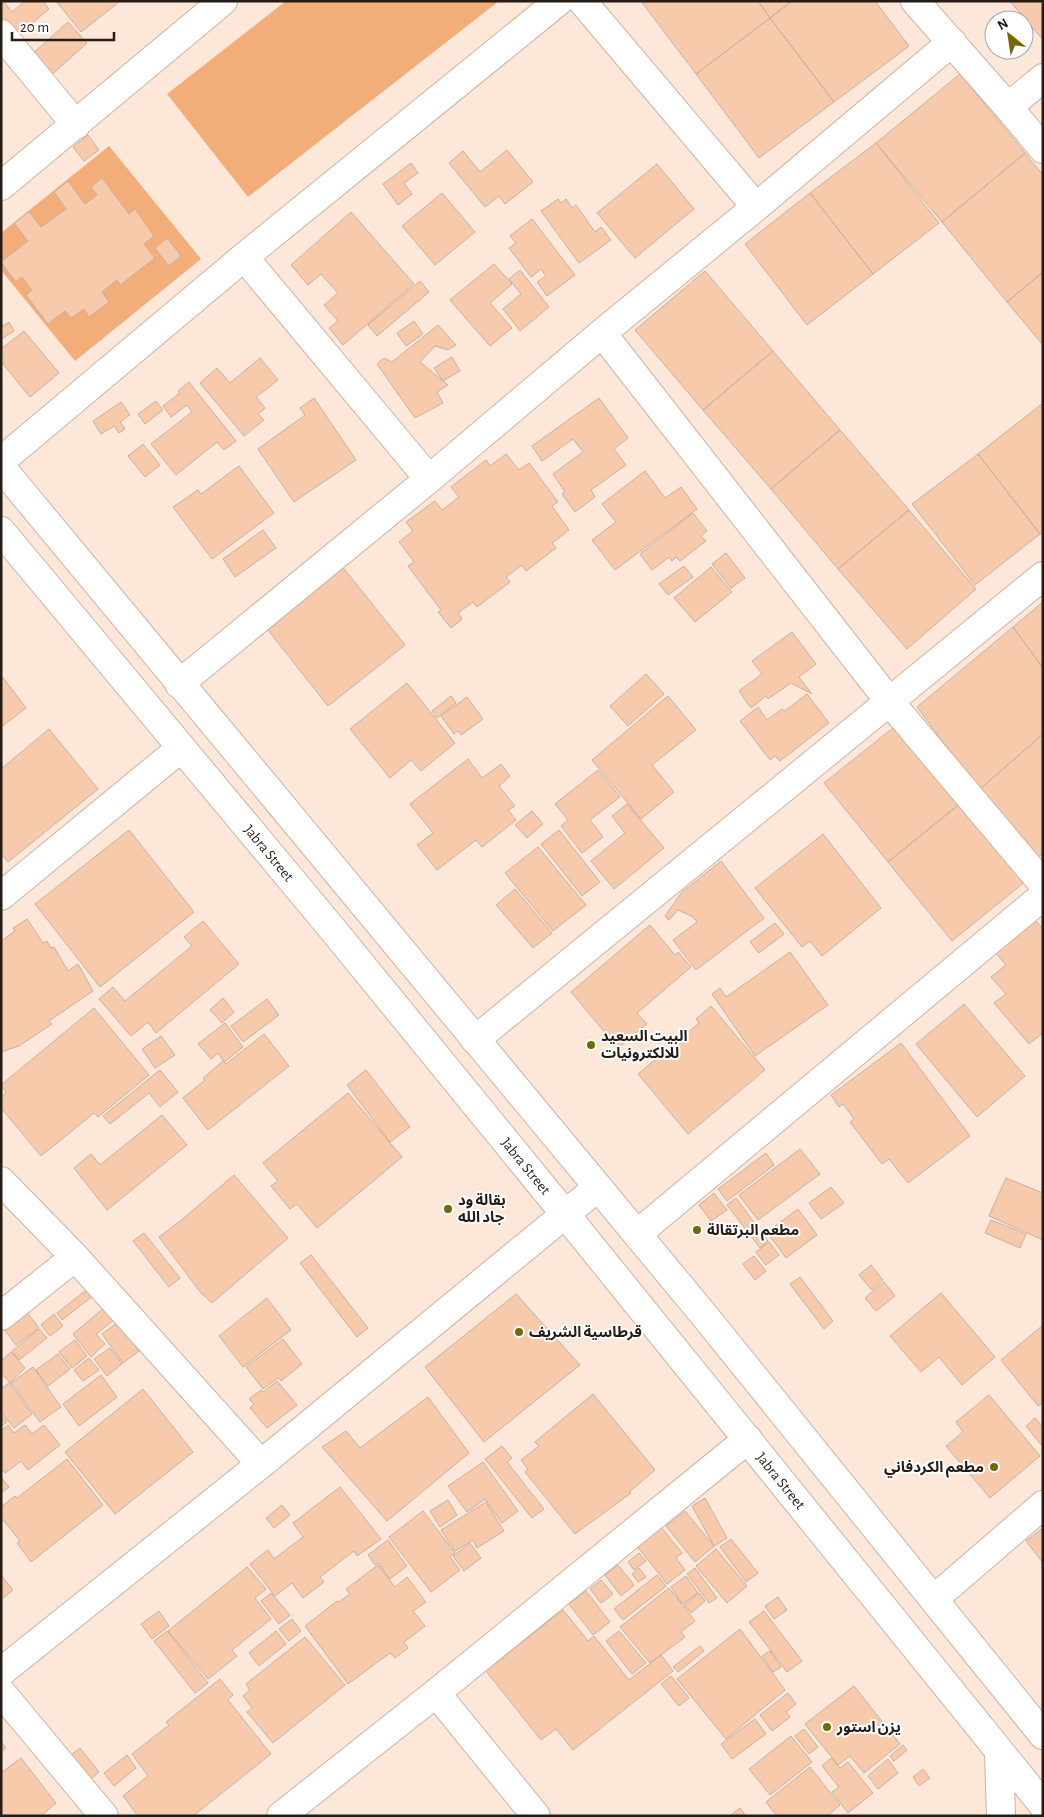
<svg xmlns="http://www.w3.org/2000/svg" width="1044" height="1817" font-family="'Alegreya Sans','Noto Sans Arabic',sans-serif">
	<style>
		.green { fill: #f2ad79 }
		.building { fill: #f6caab; stroke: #c9b09f }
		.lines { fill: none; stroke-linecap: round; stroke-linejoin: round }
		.street-casing { stroke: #cdb4a3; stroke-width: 30 }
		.secondary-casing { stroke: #cdb4a3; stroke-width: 30 }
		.street { stroke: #fff; stroke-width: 28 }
		.secondary { stroke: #fff; stroke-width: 28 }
		.poi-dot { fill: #726900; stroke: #fff; stroke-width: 2 }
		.labels { text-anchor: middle; stroke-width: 4; stroke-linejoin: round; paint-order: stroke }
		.street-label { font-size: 15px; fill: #251c15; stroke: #fff }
		.poi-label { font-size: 15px; font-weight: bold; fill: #251c15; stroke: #fff; text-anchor: start }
	</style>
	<rect width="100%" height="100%" fill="#fce7d8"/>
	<path class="green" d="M286 1H499L248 197 167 94Z
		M109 146 201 259 75 361 1 270V233Z"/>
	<path class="building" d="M1 1H3L12 12 25 1H43L49 9 12 40 1 26Z
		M56 1H119V2L81 32Z
		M641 1H758L770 18 696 74Z
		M758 1H792L770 18Z
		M792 1H875L909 46 834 102 770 18Z
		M1010 1H1043V40Z
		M770 18 834 102 759 158 696 74Z
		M68 22 87 43 47 79 28 58Z
		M960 74 1025 153 942 222 876 143Z
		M88 135 99 150 84 161 73 147Z
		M876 143 939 223 873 274 810 193Z
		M507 150 533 182 505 204 499 196 485 207 449 163 463 151 480 172Z
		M1025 153 1043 175V272L1007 302 942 222Z
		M411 163 418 173 404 183 412 194 398 205 383 184Z
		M657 164 694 209 635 258 597 213Z
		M102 178 129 214 135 209 154 236 144 244 155 258 120 285 117 280 102 292 109 302 89 317 84 309 71 318 65 311 48 324 26 295 32 290 22 277 16 282 1 262 28 241 14 223 29 212 41 227 66 209 54 192 68 181 85 204 97 195 91 187Z
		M442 193 475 232 435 265 402 226Z
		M810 193 873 274 807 325 745 244Z
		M558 199 561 203 566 199 572 208 576 205 595 232 601 227 611 240 579 263 541 211Z
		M351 212 414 284 343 345 329 328 338 321 324 305 338 293 321 274 308 285 291 265Z
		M532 219 575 275 547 296 537 282 546 276 541 269 531 277 509 248 516 243 510 236Z
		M167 238 181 256 169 266 155 248Z
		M494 264 512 284 490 303 512 328 490 346 450 300Z
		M520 270 549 307 520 331 503 309 521 294 509 279Z
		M705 271 773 351 703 410 635 330Z
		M1043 272V345L1007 302Z
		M420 281 429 292 377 336 368 325Z
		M414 321 423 334 406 346 397 333Z
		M9 322 14 331 2 339 1 327Z
		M438 325 456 345 448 350 435 346 420 362 448 385 437 392 443 403 415 418 377 364 384 358 392 362Z
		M24 331 59 373 30 397 2 363 5 360 1 356V349Z
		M773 351 840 430 771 489 703 410Z
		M452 357 460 371 443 381 434 368Z
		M260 358 278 380 256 397 265 408 258 414 264 420 244 436 200 383 217 368 230 383Z
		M189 382 236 441 224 450 217 442 176 475 151 444 192 412 187 405 171 417 163 406 180 393 178 391Z
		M314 398 356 460 294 502 258 449 305 415 300 408Z
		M599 398 628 438 614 449 626 465 591 490 595 497 575 512 562 494 565 492 553 474 583 452 573 439 542 461 532 446Z
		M156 401 163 410 145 424 138 414Z
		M121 402 130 415 120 422 125 429 119 433 114 426 101 434 93 421Z
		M1043 403V532L1040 534 978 454Z
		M840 430 909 510 838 569 771 489Z
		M143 444 160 465 145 477 128 456Z
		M506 454 519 470 529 463 558 502 552 506 569 530 552 543 556 548 526 571 522 565 506 577 510 582 477 607 473 602 458 613 462 619 451 628 438 612 441 610 408 566 414 562 399 542 413 531 406 522 435 501 442 510 459 497 451 487 486 460 490 466Z
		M978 454 1040 534 975 585 912 504Z
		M239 466 274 513 212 559 173 507 198 490 201 494Z
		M645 471 665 498 681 487 697 509 615 570 592 540 616 522 602 504Z
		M909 510 976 589 907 649 838 569Z
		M693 513 707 531 701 536 706 541 680 561 676 557 672 561 669 557 652 570 640 554Z
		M263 530 276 548 235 577 223 559Z
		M726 553 745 578 731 588 712 564Z
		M341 565 405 645 328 706 264 625Z
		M684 566 693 577 668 595 659 584Z
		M711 567 732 592 695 622 674 598Z
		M1043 602V668L1013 627Z
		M1013 627 1043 668V734L979 790 917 707Z
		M792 632 816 664 799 677 812 694 791 683 768 699 766 696 751 708 739 691 762 674 752 661Z
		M646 674 664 694 628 726 610 706Z
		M1 675 26 708 1 727Z
		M407 683 455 743 421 771 411 760 390 778 350 729Z
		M807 694 829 723 780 761 775 756 770 760 740 721 758 707 767 720 782 709 785 711Z
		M451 696 456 703 437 718 432 711Z
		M668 696 696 730 652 765 674 792 641 819 592 760Z
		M467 697 483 719 461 735 458 731 454 734 441 716Z
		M903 720 967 798 888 862 824 783Z
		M49 729 98 789 8 862 1 853V769Z
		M1043 734V854L1035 859 979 790Z
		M468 759 482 778 501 764 510 776 499 786 515 806 508 810 516 820 482 847 476 840 437 870 417 845 433 833 410 804Z
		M598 770 620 797 590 820 603 837 582 853 561 826 568 820 555 804Z
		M967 798 1032 876 952 941 888 862Z
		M627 804 664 848 614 889 591 861 625 833 612 816Z
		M532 811 543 824 527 838 515 825Z
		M129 830 194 912 100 987 35 904Z
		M559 830 600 882 582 896 541 844Z
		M823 834 881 908 822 956 810 941 802 947 755 888Z
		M538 847 586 905 553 931 505 873Z
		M721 861 764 918 696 970 673 940 697 922 693 917 678 910 669 920 665 916 682 892Z
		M515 889 552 933 533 948 496 905Z
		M27 919 43 943 47 941 51 948 54 947 68 971 78 964 93 991 49 1021 52 1024 19 1046 1 1052V941L15 931 13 928Z
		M1034 919 1043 929V1033L1029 1044 994 1003 1006 994 991 977 1006 965 995 952Z
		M203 921 239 964 156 1033 148 1022 131 1036 99 999 113 987 125 1001 192 946 184 937Z
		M775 923 784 934 759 953 750 942Z
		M650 925 675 955 678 952 691 967 637 1013 647 1024 618 1048 571 992Z
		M790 952 828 1005 755 1056 712 994 720 988 726 997Z
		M223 998 234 1012 222 1023 210 1010Z
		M267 999 279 1015 243 1042 231 1026Z
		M964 1004 1025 1076 977 1117 916 1044Z
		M711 1006 765 1070 688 1134 638 1074 699 1023 696 1019Z
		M94 1008 149 1075 98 1117 94 1113 41 1156 1 1108V1097L6 1092 1 1085Z
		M225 1023 243 1047 224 1062 218 1053 211 1059 198 1044Z
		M264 1034 289 1066 208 1130 183 1098 205 1080 203 1078 223 1061 226 1064Z
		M161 1036 175 1055 155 1068 142 1049Z
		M901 1043 970 1136 908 1183 889 1159 882 1164 850 1122 854 1119 843 1104 839 1107 831 1095Z
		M160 1070 178 1092 160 1107 149 1093 110 1124 103 1116Z
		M366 1070 410 1127 390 1142 347 1085Z
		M348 1093 402 1157 317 1228 297 1204 290 1209 271 1186 278 1181 263 1163Z
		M162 1115 187 1145 107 1210 74 1168 91 1154 100 1165Z
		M800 1149 820 1174 758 1220 739 1195Z
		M766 1153 774 1165 727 1201 718 1189Z
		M234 1175 288 1238 212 1303 201 1293 159 1237 184 1218Z
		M1006 1178 1043 1193V1240L989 1216Z
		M831 1187 844 1203 821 1219 809 1203Z
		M714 1193 727 1210 711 1221 699 1205Z
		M736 1198 768 1241 760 1248 727 1205Z
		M798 1209 817 1235 786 1258 767 1232Z
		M991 1220 1026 1234 1020 1248 985 1233Z
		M144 1233 180 1278 169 1287 133 1241Z
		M769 1242 779 1255 766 1265 756 1252Z
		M311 1255 368 1328 357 1337 300 1263Z
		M754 1256 766 1271 755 1280 743 1264Z
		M871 1265 883 1280 872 1290 859 1275Z
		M800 1277 833 1321 824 1329 790 1284Z
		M884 1282 895 1296 876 1311 865 1298Z
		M89 1288 94 1295 62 1320 57 1313Z
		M941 1293 995 1357 962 1385 939 1357 921 1372 890 1336Z
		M516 1294 580 1365 484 1442 425 1367Z
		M267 1298 291 1330 243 1367 219 1336Z
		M22 1306 39 1328 16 1345 3 1328Z
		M105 1307 115 1319 96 1334 105 1344 91 1357 73 1334Z
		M54 1314 63 1326 50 1336 41 1325Z
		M118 1322 139 1351 123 1363 102 1334Z
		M1043 1325V1402L1038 1406 1001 1360Z
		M39 1329 47 1338 19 1360 12 1351Z
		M283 1339 302 1364 281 1381 278 1378 263 1389 246 1367Z
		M75 1340 87 1356 72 1368 59 1352Z
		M110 1348 122 1364 107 1376 94 1359Z
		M11 1352 25 1368 10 1383 1 1373V1361Z
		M58 1354 70 1369 48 1386 36 1370Z
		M89 1358 99 1370 83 1381 74 1370Z
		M33 1367 61 1407 40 1422 11 1383Z
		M101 1375 117 1397 79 1426 63 1404Z
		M277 1381 297 1405 267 1428 250 1408 254 1404 249 1399 261 1390 263 1392Z
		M9 1383 32 1414 14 1428 1 1412V1389Z
		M143 1389 193 1452 115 1514 65 1452Z
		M593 1394 655 1470 629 1492 631 1493 575 1534 525 1472 528 1469 521 1460 539 1446 535 1442Z
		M989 1395 1040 1456 990 1498 946 1446 963 1432 956 1422Z
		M428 1397 469 1453 387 1521 322 1447 346 1431 360 1448Z
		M1 1415 7 1422 1 1426Z
		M1035 1418 1043 1427V1447L1026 1426Z
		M8 1425 14 1433 25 1425 32 1434 44 1425 60 1445 28 1470 21 1461 5 1473 1 1469V1431Z
		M502 1446 512 1458 507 1462 544 1509 532 1518 485 1459Z
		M67 1459 103 1505 31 1562 17 1543 20 1541 1 1517V1507L15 1496 17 1498Z
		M483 1462 518 1511 502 1523 485 1499 467 1512 448 1486Z
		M1 1477 9 1487 1 1493Z
		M340 1487 381 1539 357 1556 354 1551 320 1577 324 1582 303 1598 292 1583 275 1596 250 1564 268 1550 274 1559 303 1537 293 1523Z
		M705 1498 727 1538 714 1546 692 1506Z
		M448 1500 457 1515 440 1527 430 1511Z
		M486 1502 504 1531 477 1548 473 1540 455 1551 441 1530Z
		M282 1505 290 1515 274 1528 266 1518Z
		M423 1511 455 1553 450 1557 460 1570 431 1592 389 1537Z
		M685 1511 714 1546 695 1562 666 1526Z
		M661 1527 682 1553 676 1558 685 1570 667 1584 637 1546Z
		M1043 1528V1563L1026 1541Z
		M731 1539 758 1573 746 1582 720 1547Z
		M388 1540 407 1566 390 1579 378 1563 375 1565 368 1555Z
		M470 1543 481 1558 464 1571 453 1556Z
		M716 1549 747 1586 727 1603 696 1566Z
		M639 1553 646 1561 634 1570 628 1562Z
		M378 1565 395 1587 407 1577 426 1602 413 1611 425 1626 404 1642 408 1648 395 1658 390 1653 348 1684 305 1626 337 1601 339 1602 350 1594 346 1589Z
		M618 1565 634 1585 621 1596 605 1575Z
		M247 1567 266 1589 255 1598 271 1619 232 1650 237 1656 208 1679 168 1631Z
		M639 1568 646 1577 638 1582 632 1574Z
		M695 1568 717 1598 709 1603 687 1574Z
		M1 1575 13 1590 1 1600Z
		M657 1575 666 1586 623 1620 614 1609Z
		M686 1576 698 1593 682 1604 671 1587Z
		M601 1580 613 1594 601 1603 590 1589Z
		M669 1588 695 1621 681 1632 685 1637 650 1663 620 1627Z
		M586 1591 610 1622 593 1635 569 1604Z
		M271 1593 290 1615 279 1624 261 1601Z
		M699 1593 705 1601 691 1613 684 1605Z
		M778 1597 787 1610 774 1619 765 1606Z
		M563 1610 588 1641 594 1636 629 1680 661 1655 673 1671 573 1750 556 1729 541 1740 486 1671Z
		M159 1611 169 1626 152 1639 141 1624Z
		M764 1611 802 1661 787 1672 749 1622Z
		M292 1619 301 1631 289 1641 279 1629Z
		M740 1629 785 1690 726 1739 677 1679Z
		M167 1631 208 1683 195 1693 154 1641Z
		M276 1631 286 1644 259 1666 249 1653Z
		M619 1631 646 1663 632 1674 606 1641Z
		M305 1637 345 1685 273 1743 247 1712 252 1708 243 1696 250 1690 246 1684Z
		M700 1646 704 1651 678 1672 673 1667Z
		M770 1651 781 1667 773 1672 762 1656Z
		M671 1676 689 1698 679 1706 661 1684Z
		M220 1679 233 1695 228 1700 271 1754 193 1816H138L123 1796 148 1776 132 1754 169 1725 166 1722Z
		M854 1686 900 1744 864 1773 850 1756 838 1765 805 1724Z
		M788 1693 796 1704 786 1712 790 1717 772 1731 760 1715Z
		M755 1719 766 1734 732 1759 721 1744Z
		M804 1729 818 1747 809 1754 795 1736Z
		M791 1736 812 1762 770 1795 749 1769Z
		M1 1741 6 1748 1 1752Z
		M903 1745 907 1750 894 1761 890 1756Z
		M80 1748 99 1772 91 1779 71 1755Z
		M127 1755 136 1768 114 1786 104 1773Z
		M21 1758 56 1803 41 1816H1V1773Z
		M831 1758 840 1768 848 1762 873 1793 848 1813 832 1792 839 1787 822 1766Z
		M888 1759 898 1773 878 1789 868 1776Z
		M810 1767 840 1805 827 1816H777L766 1802Z
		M923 1769 930 1778 919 1786 913 1777Z
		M740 1808 746 1816H730Z"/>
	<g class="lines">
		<defs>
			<path id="street" d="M582 1 756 207
				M915 1 1008 107 1043 149
				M1 34 76 125
				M1008 107 1043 78
				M1 186 223 1
				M244 257 429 479
				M602 333 889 701 1043 884
				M1 461 244 257 559 1
				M179 684 429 479 602 333 756 207 952 42
				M1 896 181 748
				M475 1040 1043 576
				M1 1181 75 1257 261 1464
				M637 1234 1043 896
				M1 1316 75 1257
				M934 1599 1043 1505
				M1 1672 261 1464 597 1188
				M1 1692 104 1816
				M436 1693 536 1816
				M281 1816 436 1693 748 1439"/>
			<g id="secondary">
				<path d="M1 467 704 1315 1043 1735"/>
				<path id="s1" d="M1 531 334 931 565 1214 1043 1805"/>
				<path d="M999 1752 1001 1816"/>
			</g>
		</defs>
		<use href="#street" class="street-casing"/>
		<use href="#secondary" class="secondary-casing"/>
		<use href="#street" class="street"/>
		<use href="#secondary" class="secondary"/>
	</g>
	<g class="poi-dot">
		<circle cx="591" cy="1045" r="5"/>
		<circle cx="448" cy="1209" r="5"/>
		<circle cx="697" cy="1230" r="5"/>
		<circle cx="519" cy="1332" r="5"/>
		<circle cx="994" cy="1467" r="5"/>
		<circle cx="827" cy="1727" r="5"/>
	</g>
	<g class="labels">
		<g class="street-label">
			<text dy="5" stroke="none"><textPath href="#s1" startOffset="419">Jabra Street</textPath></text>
			<text dy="5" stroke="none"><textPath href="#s1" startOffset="824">Jabra Street</textPath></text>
			<text dy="5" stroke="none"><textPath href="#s1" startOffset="1229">Jabra Street</textPath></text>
		</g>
		<g class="poi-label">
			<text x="601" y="1041">البيت السعيد<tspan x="601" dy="17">للالكترونيات</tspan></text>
			<text x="458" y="1205">بقالة ود<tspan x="458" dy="17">جاد الله</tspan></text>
			<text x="707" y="1235">مطعم البرتقالة</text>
			<text x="529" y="1337">قرطاسية الشريف</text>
			<text x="984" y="1472" text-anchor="end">مطعم الكردفاني</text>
			<text x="837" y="1732">يزن استور</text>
		</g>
	</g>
	<rect width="1044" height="1817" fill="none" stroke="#251c15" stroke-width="5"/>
	<g transform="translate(1009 35) rotate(330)"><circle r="24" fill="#ffffff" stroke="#a8a4a1"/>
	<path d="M0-4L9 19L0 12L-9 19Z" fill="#726900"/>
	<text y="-8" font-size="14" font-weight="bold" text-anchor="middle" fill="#251c15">N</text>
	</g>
	<path d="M12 32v8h102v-8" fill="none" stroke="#251c15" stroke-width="2.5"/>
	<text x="20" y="32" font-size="15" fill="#251c15" stroke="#ffffff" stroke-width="4" paint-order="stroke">20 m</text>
</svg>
